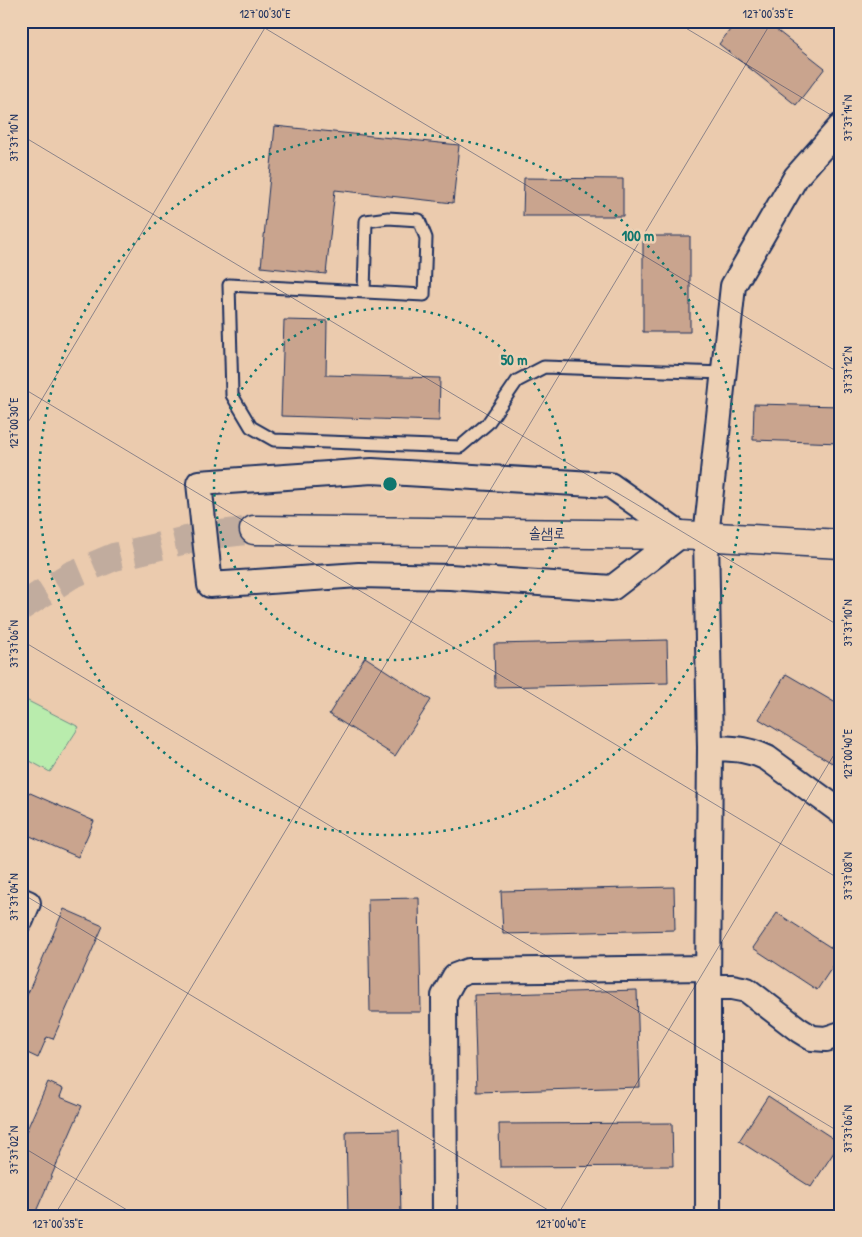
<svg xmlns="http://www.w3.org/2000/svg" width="862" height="1237" font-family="'Patrick Hand','Poor Story',sans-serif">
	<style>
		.green { fill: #b9ecad; stroke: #6a8e86 }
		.building { fill: #c9a48e; stroke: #1b2f5e }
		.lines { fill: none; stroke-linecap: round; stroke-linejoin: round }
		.secondary-tunnel { stroke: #c1ac9e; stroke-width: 28; stroke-dasharray: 28 14; stroke-linecap: butt }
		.lane-casing { stroke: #1b2f5e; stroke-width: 15 }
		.street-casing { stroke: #1b2f5e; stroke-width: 28 }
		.secondary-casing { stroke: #1b2f5e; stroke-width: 31 }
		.lane { stroke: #edd0b4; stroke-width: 11 }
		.street { stroke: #edd0b4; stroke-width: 24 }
		.secondary { stroke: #edd0b4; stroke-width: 28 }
		.ticks { fill: none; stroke: #1b2f5e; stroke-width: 1; stroke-opacity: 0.45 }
		.ring { fill: none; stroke: #0f766e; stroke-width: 2.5; stroke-dasharray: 2.5 5 }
		.labels { text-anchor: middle; stroke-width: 5; stroke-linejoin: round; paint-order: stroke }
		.street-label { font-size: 15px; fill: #1b2f5e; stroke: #edd0b4 }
		.centre { fill: #0f766e; stroke: #edd0b4; stroke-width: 2.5 }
		.ring-label { font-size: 15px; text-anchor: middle; font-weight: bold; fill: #0f766e; stroke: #edd0b4; stroke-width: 5; stroke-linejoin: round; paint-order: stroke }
		.neatline { fill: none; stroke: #1b2f5e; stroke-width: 2 }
		.ticks-label { font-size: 12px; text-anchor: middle; fill: #1b2f5e }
	</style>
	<rect width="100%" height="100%" fill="#ebcbae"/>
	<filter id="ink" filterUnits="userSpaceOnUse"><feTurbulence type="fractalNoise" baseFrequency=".02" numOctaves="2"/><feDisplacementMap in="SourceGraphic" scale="10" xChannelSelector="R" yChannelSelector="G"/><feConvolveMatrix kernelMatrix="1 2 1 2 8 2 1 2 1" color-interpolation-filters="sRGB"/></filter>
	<g filter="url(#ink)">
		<path class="green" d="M26 700 79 727 50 772 21 756V704Z"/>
		<path class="building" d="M737 21H765L825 68 796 105 719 44Z
			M275 126 459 145 453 203 335 190 326 274 261 267Z
			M524 178 623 179V216H523Z
			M643 236H690V332H643Z
			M284 320 327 321 326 375 440 378 439 421 281 416Z
			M754 404 841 406V443L753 440Z
			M667 640 668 683 495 687 494 644Z
			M365 657 431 700 395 756 329 714Z
			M786 674 841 706V747L832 763 759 719Z
			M21 789 94 821 78 857 21 832Z
			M674 887 675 930 503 934 501 891Z
			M419 898 421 1012H370L368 899Z
			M64 909 103 926 53 1039 47 1037 38 1058 21 1050V1009Z
			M777 913 841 954 817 990 753 948Z
			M637 990 640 1087 477 1092 474 995Z
			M48 1082 63 1089 60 1097 82 1106 34 1216H21V1143Z
			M768 1096 840 1143 811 1187 739 1141Z
			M672 1123 673 1166 500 1167 499 1124Z
			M399 1130 401 1216H348L346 1131Z"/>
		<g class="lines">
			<path class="secondary-tunnel" d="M21 607 71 575 114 557 203 536 254 530"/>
			<defs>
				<path id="lane" d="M364 292 366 221 388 218 419 220 426 238 424 295 229 285 232 395 251 427 274 440 460 447 488 423 517 381 544 367 724 373"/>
				<path id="street" d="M372 471 610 485 681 535 612 588 450 577 359 575 210 585 199 483Z
					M710 748C733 749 746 748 767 758L841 812
					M21 900 28 903 21 920
					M708 987H732L747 990 799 1030 812 1038 826 1039 841 1034
					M445 1216 444 996 455 976 468 971 708 968
					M708 1216V987L710 748 706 537 733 286 796 177 841 126"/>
				<path id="secondary" d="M254 530 681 535 841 544"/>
			</defs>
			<use href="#lane" class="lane-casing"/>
			<use href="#street" class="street-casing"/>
			<use href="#secondary" class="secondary-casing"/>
			<use href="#lane" class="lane"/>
			<use href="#street" class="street"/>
			<use href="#secondary" class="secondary"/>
		</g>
	</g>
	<path class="ticks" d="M253 21 841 374M674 21 841 121M21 135 841 627M21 387 841 880M21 434 269 21M21 640 841 1133M21 893 558 1216M21 1146 137 1216M54 1216 772 21M557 1216 841 743"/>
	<g class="ring">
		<circle cx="390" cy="484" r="176"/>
		<circle cx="390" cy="484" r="351"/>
	</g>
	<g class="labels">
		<g class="street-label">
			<text transform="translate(547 533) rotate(1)" y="5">솔샘로</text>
		</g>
	</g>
	<circle cx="390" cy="484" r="8" class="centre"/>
	<g class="ring-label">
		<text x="638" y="241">100 m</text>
		<text x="514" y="365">50 m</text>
	</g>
	<rect width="862" height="1237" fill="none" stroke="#edd0b4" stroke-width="55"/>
	<rect x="28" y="28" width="806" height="1182" class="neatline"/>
	<g class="ticks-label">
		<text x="265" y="18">127°00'30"E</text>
		<text x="768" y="18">127°00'35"E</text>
		<text transform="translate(848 118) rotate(-90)" y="4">37°37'14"N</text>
		<text transform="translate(14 138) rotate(-90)" y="4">37°37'10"N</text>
		<text transform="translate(848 370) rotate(-90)" y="4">37°37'12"N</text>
		<text transform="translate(14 423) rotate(-90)" y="4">127°00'30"E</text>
		<text transform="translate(848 623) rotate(-90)" y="4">37°37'10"N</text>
		<text transform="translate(14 644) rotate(-90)" y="4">37°37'06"N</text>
		<text transform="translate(848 754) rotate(-90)" y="4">127°00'40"E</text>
		<text transform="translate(848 876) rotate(-90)" y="4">37°37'08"N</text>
		<text transform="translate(14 897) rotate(-90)" y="4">37°37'04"N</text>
		<text transform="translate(848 1129) rotate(-90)" y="4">37°37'06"N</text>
		<text transform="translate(14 1150) rotate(-90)" y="4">37°37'02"N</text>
		<text x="58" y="1228">127°00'35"E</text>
		<text x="561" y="1228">127°00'40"E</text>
	</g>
</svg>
